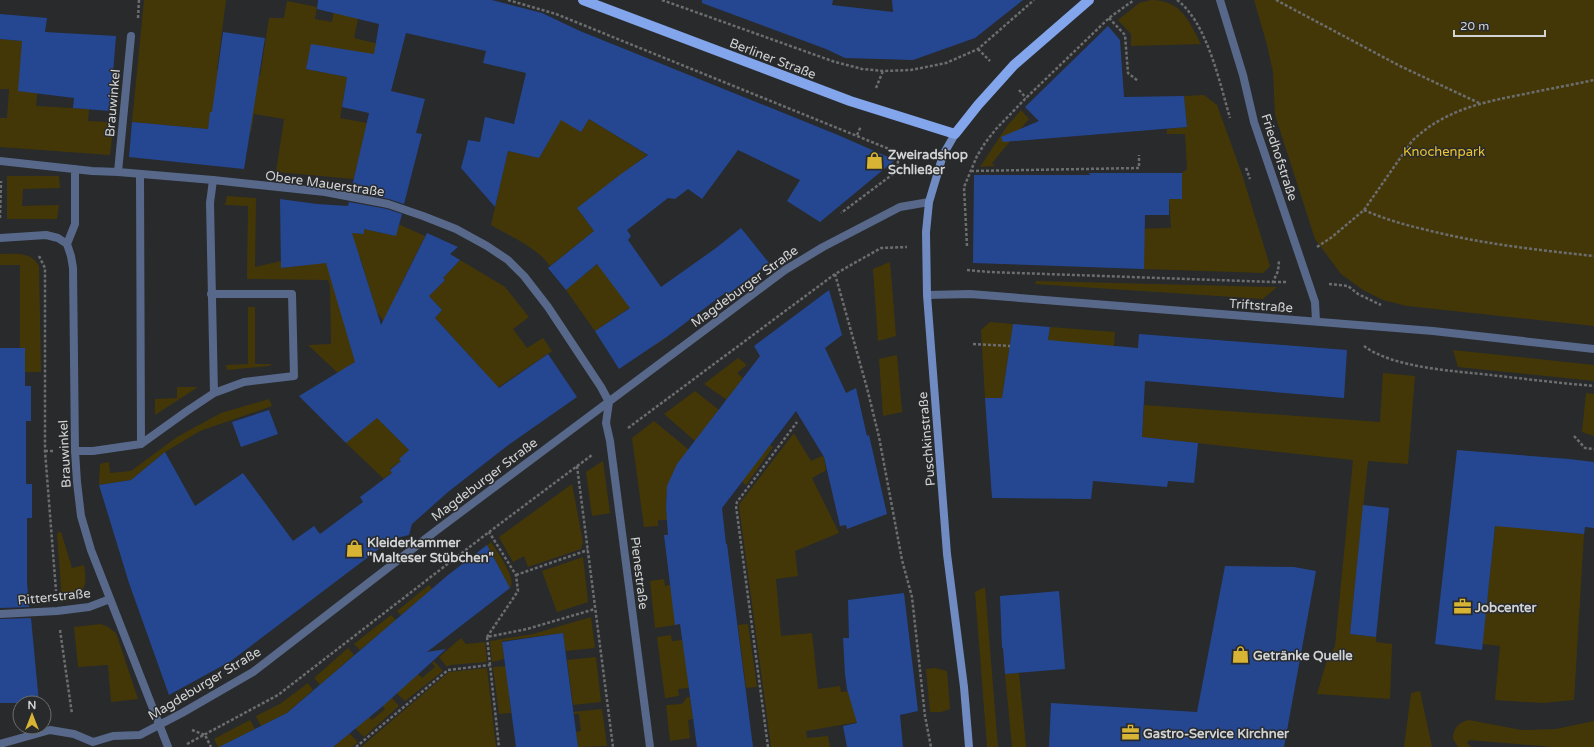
<svg xmlns="http://www.w3.org/2000/svg" width="1594" height="747" font-family="'Varela Round',sans-serif">
	<style>
		.green { fill: #443707 }
		.building { fill: #254791 }
		.lines { fill: none; stroke-linecap: round; stroke-linejoin: round }
		.path { stroke: #6c6d6f; stroke-width: 2.5; stroke-dasharray: 3 2; stroke-linecap: butt }
		.service { stroke: #57688a; stroke-width: 8 }
		.pedestrian { stroke: #57688a; stroke-width: 8 }
		.minor { stroke: #57688a; stroke-width: 8 }
		.secondary { stroke: #6f8bc1; stroke-width: 8 }
		.primary { stroke: #82a5eb; stroke-width: 10 }
		.labels { text-anchor: middle; stroke-width: 3; stroke-linejoin: round; paint-order: stroke }
		.street-label { font-size: 13px; fill: #d2d3d4; stroke: #282a2c }
		.park-label { font-size: 13px; fill: #eec630; stroke: #282a2c }
		.poi-label { font-size: 13px; font-weight: bold; fill: #d2d3d4; stroke: #282a2c; text-anchor: start }
	</style>
	<rect width="100%" height="100%" fill="#282a2c"/>
	<path class="green" d="M144 0H226L217 70 260 76 269 18H284L287 1 317 7 315 19 332 22 334 10 359 14 354 38 387 46 382 68 309 54 306 69 347 77 340 118 367 123 354 179 276 172 284 119 254 114 251 132 234 130 211 112 208 129 132 122Z
		M1151 0C1181 0 1189 21 1201 44L1131 46V34L1118 20 1139 3Z
		M1254 0H1594V326L1407 306 1383 300 1363 290 1341 274 1315 239 1275 115 1273 72 1267 45Z
		M0 39 22 41 21 56 41 58 36 106 89 109 88 121 108 122 113 128 110 155 0 147V118H7L9 89H0Z
		M1204 95 1217 105 1242 174 1270 266 1263 273 1144 269V245L1129 229 1171 228 1169 199H1182V173L1187 169 1185 134H1167V129L1187 127 1184 96Z
		M568 106 567 123 581 132 589 119 647 155 577 208 594 231 550 266C537 247 511 237 491 225L508 151 539 158Z
		M1021 110 1029 119 992 163 995 166 980 167 1007 126Z
		M7 176H59L60 188 23 189 22 206 59 205 57 219H7Z
		M227 196 256 198 255 267 281 261V268L313 264 316 234 348 232 363 234 364 229 392 235 398 224 425 236 397 292 403 301 422 365 377 313 360 257 326 261 369 354 338 373 308 345 331 344 330 286 328 280 247 279 248 206 225 205Z
		M611 253 667 337 654 346 629 308 595 331 566 290Z
		M0 254C15 254 31 251 39 266L41 372H25V348H20V265H0Z
		M460 260 505 287 529 317 513 329 527 348 543 338 552 351 487 395 479 366 435 318 442 310 429 296 445 280 443 278Z
		M890 262 896 336 878 341 873 269Z
		M1036 281 1277 287 1263 299 1035 284Z
		M248 307H255V364H272L269 366 227 370 226 365 248 364Z
		M990 322 1013 324 1002 398H985L981 330Z
		M1050 327 1115 332 1114 346H1109L1040 399Z
		M1453 350 1594 365V381L1458 367Z
		M897 355 902 412 883 416 879 359Z
		M738 358 747 365 737 373 743 378 727 400 704 384Z
		M1383 373 1415 376 1408 464 1368 461 1350 634 1376 637V642L1392 644 1390 699 1317 694 1326 663 1335 646 1353 460 1142 437 1144 405 1380 422Z
		M177 387H198L155 415V399L177 398Z
		M695 391 719 410 695 441 664 414Z
		M1586 393 1594 394V436L1582 432Z
		M269 399 272 406 200 431 165 452 131 480 99 485 100 464 109 462 110 473 131 471 177 437 221 413Z
		M376 416 409 450 399 459 401 461 390 469 392 473 384 479 346 443Z
		M654 421 689 450C669 475 664 488 667 520H658V526L644 527 632 438Z
		M794 433 811 461 822 456 824 457 826 470 812 478 839 533 795 551 798 576 776 579 781 636 812 633 818 689 840 686 841 692 851 691 858 722 806 731 807 738 828 736 830 747H771L739 506 740 503Z
		M765 442 773 447 746 485 742 482Z
		M603 461 610 513 592 516 586 472Z
		M572 484 583 542 581 549 528 567 524 556 513 562 499 537Z
		M1496 520 1517 527 1584 534 1574 700 1543 703 1495 700 1500 646 1482 644Z
		M61 532 72 568 84 565C88 586 84 598 62 602L57 533Z
		M491 542C497 552 517 578 510 588L487 545Z
		M583 557 588 602 557 612 542 571Z
		M664 579 665 586 676 584 675 625 655 628 650 581Z
		M429 585 432 589 401 615 397 611Z
		M985 587 998 747H987L975 592Z
		M391 615 396 620 360 650 354 644Z
		M591 617 595 648 565 651 563 633 502 641 504 659 492 662 490 641 533 634Z
		M101 624 108 627 116 633 138 699 111 702 108 665 78 667 74 627Z
		M748 624 757 687 746 688 738 625Z
		M671 635 672 641 683 640 689 688 678 689 679 696 665 698 657 637Z
		M461 638 466 644 485 642 487 662 450 665 447 667 439 657Z
		M348 648 354 655 320 685 314 678Z
		M596 657 601 702 573 705 567 660Z
		M434 661 443 671 405 701 396 693 418 674 422 678 435 667 432 663Z
		M510 666 509 695 511 713 499 714 493 667Z
		M487 668 496 747H361L449 672Z
		M935 668 947 671 950 709 941 712H930L926 669Z
		M1019 673 1026 747H1012L1005 674Z
		M308 683 313 690 287 713 261 726 256 716 280 704Z
		M1420 691 1432 747H1404L1411 693Z
		M391 697 399 706 364 737 355 728 368 716 372 720 385 709 382 705Z
		M687 697H690L693 719 688 720 690 738 670 741 666 705 682 704Z
		M602 709 607 746 578 747 576 732 581 731 579 714H574L573 712Z
		M250 720 255 729 227 743 229 747H218L214 739Z
		M1469 720 1521 730 1556 729 1594 721V747H1553L1469 740 1467 743 1471 747H1458L1453 739C1453 728 1459 722 1469 720Z
		M349 733 358 742 352 747H333Z"/>
	<path class="building" d="M318 0H492L542 13 580 31 838 135 895 160 820 222 787 201 800 180 738 150 702 199 688 189 675 199 668 198 627 230 631 236 628 240 661 287 716 248 741 228 769 263 727 295 725 293 668 336 619 369 595 331 630 308 597 264 566 290 548 268 594 231 577 208 621 174 648 155 589 119 581 132 561 120 539 158 508 151 495 207 461 168 465 153 468 140 480 142 485 117 514 124 526 73 483 63 486 51 406 33 391 91 425 99 416 133 422 134 404 204 389 199 351 191 369 113 342 107 347 77 306 69 311 44 374 54 379 24 317 9Z
		M702 0H833L832 5 893 12 892 0H1023L975 38 913 60 845 58 826 49 702 3Z
		M0 14 47 18 45 32 116 36 110 111 73 108 74 98 18 91 22 41 0 39Z
		M1108 26 1120 40 1124 97 1184 96 1187 127 1003 142 1001 137 1039 121 1025 107Z
		M223 32 265 38 244 169 129 157 132 122 208 129 210 112H212Z
		M1088 173H1182V199H1169V215H1145L1144 269 973 263 974 175H1091Z
		M280 199 317 204 348 206 349 202 387 209 402 214 396 236 364 229V234L352 233 381 325 427 233 458 247 450 254 460 260 443 278 445 280 429 296 442 310 435 318 499 388 548 354 577 397 507 446 448 492 412 524 409 535 392 539 231 661 169 695 129 583 99 485 131 480 165 452 195 506 243 473 293 541 314 526 320 534 363 502 360 497 392 473 390 470 401 461 399 459 409 450 377 418 346 443 299 396 355 362 326 263 281 268Z
		M829 290 842 335 825 348 846 393 856 388 867 436 869 435 887 514 847 529 846 525 840 526 824 457 796 411 722 508 726 544H727L753 747H697L680 624 675 625 664 535H668L666 507 667 486 677 464 760 356 754 346Z
		M1013 324 1050 327 1048 340 1138 348 1139 334 1347 350 1344 398 1145 381 1142 437 1198 443 1194 483 1168 481 1167 487 1093 481 1091 499 992 498 985 398H1002Z
		M0 348H25V386H31V421H26V484H32V518H27V582L29 607 0 608Z
		M269 410 278 434 241 447 232 422Z
		M1457 450 1569 459 1594 462V528L1585 527 1584 534 1495 526 1482 650 1435 644Z
		M1363 505 1389 508 1376 637 1350 634Z
		M487 545 510 588 427 652 446 649 383 706 333 747H219L287 713 448 575Z
		M1225 566 1294 567 1316 571 1284 747H1049L1051 703 1197 712Z
		M1059 591 1065 669 1005 674 1003 648H1002L1000 596Z
		M904 593 918 711 900 715 903 747H847L843 726 857 723 847 689 845 674 843 638H849L848 600Z
		M31 618 39 703H0V619Z
		M563 633 578 747H516L502 642Z"/>
	<g class="lines">
		<path class="path" d="M508 0 556 14 894 151 898 161 897 171 841 213
			M662 0 835 62 862 69 883 71 911 70 946 63 978 49 1034 0
			M1177 0C1207 22 1220 84 1230 118
			M1276 0 1400 66 1479 103
			M138 18 139 0
			M1109 18 1125 35 1128 73 1138 81
			M978 49 990 61
			M876 88 883 71
			M1019 90 1026 98
			M857 135 861 126
			M1246 168 1250 179
			M971 171 1139 168V155
			M1364 210C1384 219 1405 225 1427 230 1482 244 1538 250 1594 256
			M0 218 1 181
			M967 246 964 187 977 156 985 143 996 129 1026 98 1109 18 1134 0
			M1317 247 1332 237 1364 210 1412 141C1444 110 1483 102 1525 94 1548 89 1571 85 1594 80
			M39 256 45 268V451L56 591
			M967 270 989 272 1273 282 1278 271 1279 261
			M835 274 867 388 879 437 902 560 912 597 925 716 931 747
			M1273 282H1288
			M1329 284 1348 286 1358 294 1381 305
			M973 344 1010 346
			M1364 346C1393 368 1455 371 1491 375 1525 379 1560 383 1594 386
			M628 428 835 274 881 248 907 247
			M1574 436 1585 448 1594 449
			M45 451H55
			M577 466 613 747
			M516 575 588 550
			M60 630 72 714
			M487 637 518 591 516 575 489 532
			M490 665 487 637 527 629 595 609
			M192 730 205 735 211 747
			M187 744 278 695 489 532 592 455
			M356 747 448 670 490 665 499 747
			M768 747 736 506 737 502 797 422"/>
		<path class="service" d="M140 174 141 444
			M213 180 210 203 214 393
			M75 451H93L141 444 187 411 214 393 244 382 294 376 292 294H211"/>
		<path class="pedestrian" d="M0 744 50 730 74 734 93 742 113 736 140 735 159 725"/>
		<path class="minor" d="M1220 0 1243 75 1254 122 1315 302 1316 321
			M0 161 92 171 118 172 213 180 325 192 388 204 423 216 456 229 487 246 508 260 524 276 548 307 601 387 609 402 606 423 610 441 650 747
			M75 169V224L67 244 71 256 73 268 75 451 77 482 81 516 91 550 168 747
			M118 172 131 36
			M0 238 46 235 58 238 67 244
			M927 295 970 294 1433 331 1594 349
			M0 614 57 611 89 607 110 599
			M159 725 182 713 253 672 437 530 785 270 823 247 900 207 929 202"/>
		<path class="secondary" d="M955 134 943 155 929 202 926 232 927 295 947 554 964 687 969 747"/>
		<path class="primary" d="M583 0 850 101 955 134 978 105 1014 65 1089 0"/>
	</g>
	<defs>
		<symbol id="shop-bare" viewBox="-9 -9 18 18"><path d="M-5-2.5h2.3a2.7 3.5 0 0 1 5.4 0H5L5.5 6h-11ZM-1.5-2.5h3a1.5 2.3 0 0 0-3 0Z" fill="#d8b434" stroke="#282a2c" stroke-width="2.5" paint-order="stroke"/></symbol>
		<symbol id="office-bare" viewBox="-9 -9 18 18"><path d="M-6-3h4V-5.5h4V-3h4V5H-6ZM-1-4.5V-3h2v-1.5ZM-6 0V1H6V0Z" fill="#d8b434" stroke="#282a2c" stroke-width="2.5" paint-order="stroke"/></symbol>
	</defs>
	<g fill-rule="evenodd">
		<use href="#shop-bare" x="862" y="148" width="25" height="25"/>
		<use href="#shop-bare" x="342" y="536" width="25" height="25"/>
		<use href="#office-bare" x="1450" y="594" width="25" height="25"/>
		<use href="#shop-bare" x="1228" y="642" width="25" height="25"/>
		<use href="#office-bare" x="1118" y="720" width="25" height="25"/>
	</g>
	<g class="labels">
		<g class="street-label">
			<text transform="translate(773 58) rotate(21)" y="5">Berliner Straße</text>
			<text transform="translate(112 103) rotate(-85)" y="5">Brauwinkel</text>
			<text transform="translate(1280 157) rotate(72)" y="5">Friedhofstraße</text>
			<text transform="translate(325 183) rotate(8)" y="5">Obere Mauerstraße</text>
			<text transform="translate(744 286) rotate(-36)" y="5">Magdeburger Straße</text>
			<text transform="translate(1261 305) rotate(4)" y="5">Triftstraße</text>
			<text transform="translate(926 439) rotate(-95)" y="5">Puschkinstraße</text>
			<text transform="translate(64 454) rotate(-93)" y="5">Brauwinkel</text>
			<text transform="translate(484 479) rotate(-37)" y="5">Magdeburger Straße</text>
			<text transform="translate(640 573) rotate(83)" y="5">Pienestraße</text>
			<text transform="translate(54 596) rotate(-6)" y="5">Ritterstraße</text>
			<text transform="translate(204 683) rotate(-31)" y="5">Magdeburger Straße</text>
		</g>
		<g class="park-label">
			<text x="1444" y="156">Knochenpark</text>
		</g>
		<g class="poi-label">
			<text x="888" y="159">Zweiradshop<tspan x="888" dy="15">Schließer</tspan></text>
			<text x="367" y="547">Kleiderkammer<tspan x="367" dy="15">"Malteser Stübchen"</tspan></text>
			<text x="1475" y="612">Jobcenter</text>
			<text x="1253" y="660">Getränke Quelle</text>
			<text x="1143" y="738">Gastro-Service Kirchner</text>
		</g>
	</g>
	<g transform="translate(32 715)"><circle r="19" fill="#282a2c" stroke="#6c6e6f"/>
	<path d="M0-3L7 15L0 10L-7 15Z" fill="#d8b434"/>
	<text y="-6" font-size="11" font-weight="bold" text-anchor="middle" fill="#d2d3d4">N</text>
	</g>
	<path d="M1454 30v6h91v-6" fill="none" stroke="#d2d3d4" stroke-width="2"/>
	<text x="1460" y="30" font-size="12" fill="#d2d3d4" stroke="#282a2c" stroke-width="3" paint-order="stroke">20 m</text>
</svg>
